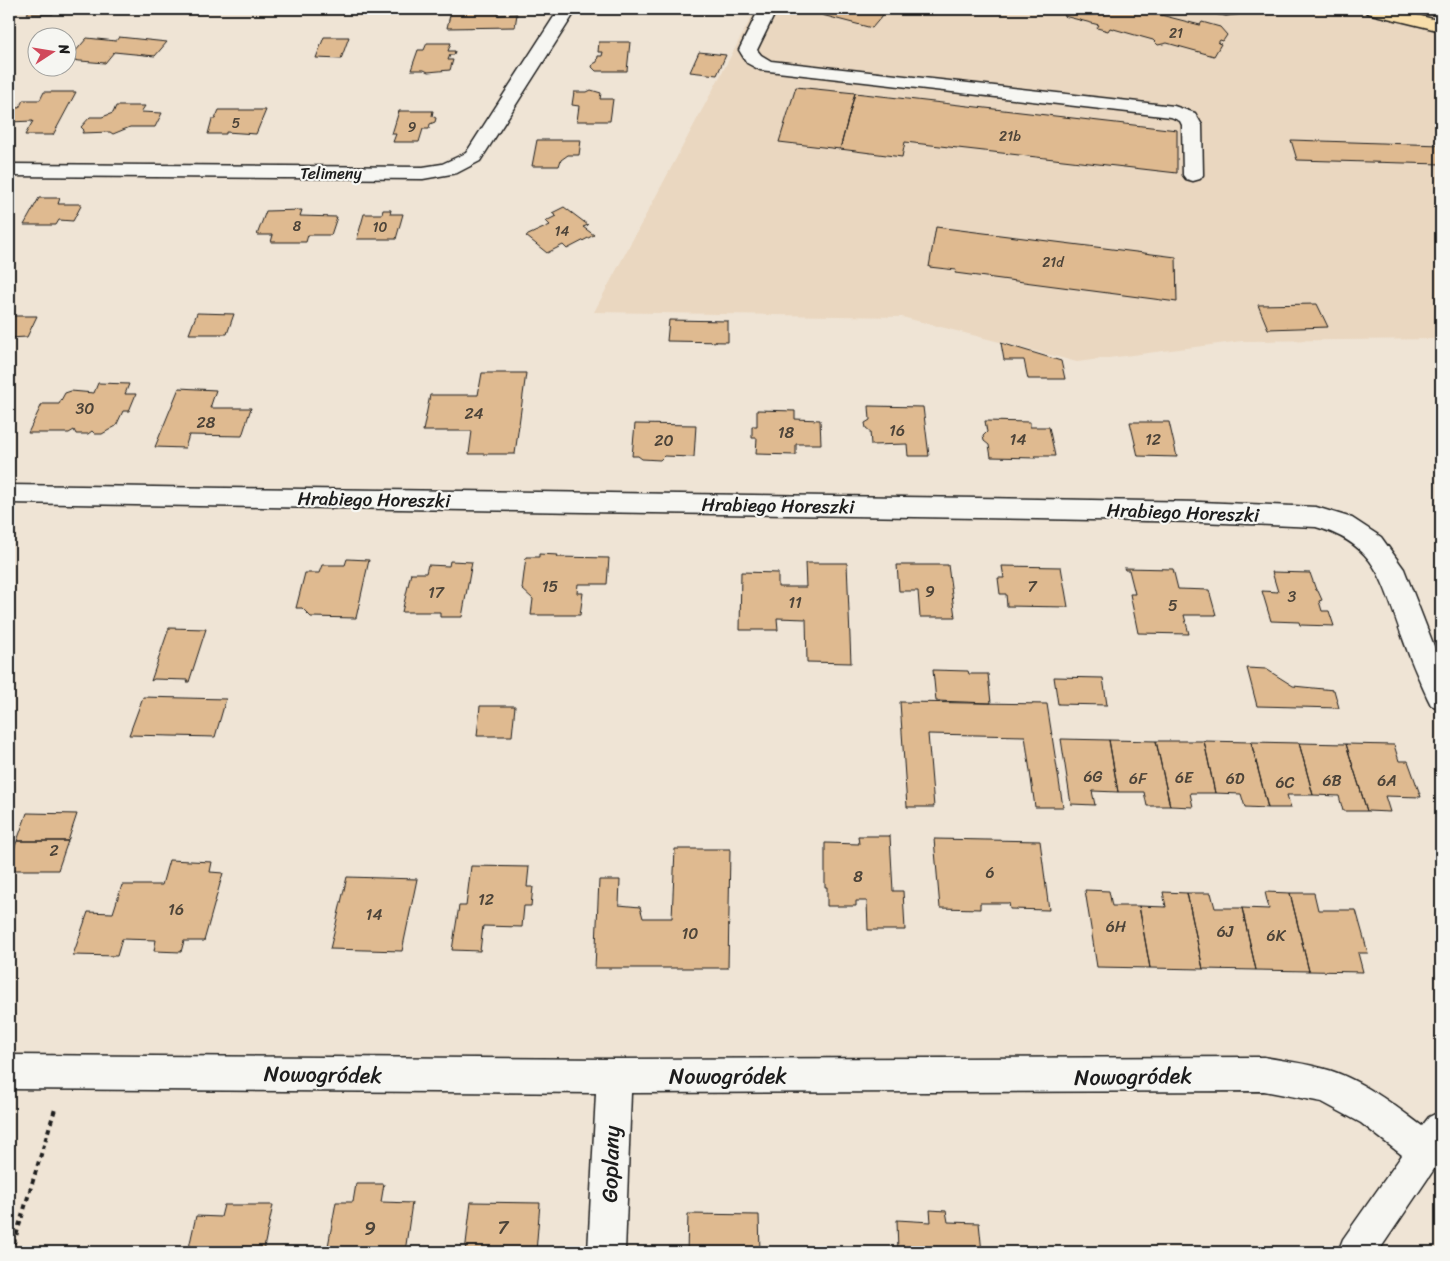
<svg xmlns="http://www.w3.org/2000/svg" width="1450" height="1261" font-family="Sriracha,sans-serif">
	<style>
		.built { fill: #ead7c0 }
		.building { fill: #dfba90; stroke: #1c1c1c }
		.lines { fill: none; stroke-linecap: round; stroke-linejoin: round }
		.minor-casing { stroke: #1c1c1c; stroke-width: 3 }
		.major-casing { stroke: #1c1c1c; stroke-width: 3 }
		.path { stroke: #1c1c1c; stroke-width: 4; stroke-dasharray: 4.5 4.5; stroke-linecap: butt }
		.minor { fill: #f6f6f2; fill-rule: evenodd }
		.major { fill: #f8deab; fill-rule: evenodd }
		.labels { text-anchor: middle; stroke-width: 4.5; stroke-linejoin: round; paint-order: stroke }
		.far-number-label { font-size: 14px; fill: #4d4439 }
		.far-street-label { font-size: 16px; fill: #1c1c1c; stroke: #f6f6f2 }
		.number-label { font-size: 16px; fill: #4d4439 }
		.street-label { font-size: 19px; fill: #1c1c1c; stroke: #f6f6f2 }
		.near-number-label { font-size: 19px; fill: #4d4439 }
		.near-street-label { font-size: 22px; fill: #1c1c1c; stroke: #f6f6f2 }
	</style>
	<rect width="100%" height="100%" fill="#efe4d5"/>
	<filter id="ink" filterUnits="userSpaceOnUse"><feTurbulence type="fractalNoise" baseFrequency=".02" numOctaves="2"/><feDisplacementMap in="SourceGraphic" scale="10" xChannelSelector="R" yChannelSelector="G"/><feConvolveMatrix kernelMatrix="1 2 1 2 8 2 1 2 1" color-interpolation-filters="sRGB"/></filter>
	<g filter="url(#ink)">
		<path class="built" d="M756 9H1441V339L1242 341 1077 362 902 317 594 312Z"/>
		<path class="building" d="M30 9H74H56L53 14H27Z
			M465 9H499L498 15 517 14 515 27 447 28 451 11H465Z
			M828 9H888L872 28 822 15Z
			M1070 9 1156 10 1161 15 1200 25 1202 22 1220 27 1227 35 1223 41 1220 40 1218 43 1221 44 1214 56 1167 43 1158 45 1153 40 1110 28 1108 31 1097 28 1099 25 1064 16Z
			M119 37 167 42 155 56 114 52 105 63 68 60 87 38 116 41Z
			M324 37H349L341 59 316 58Z
			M599 42H630L627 71H596L592 67 593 64 597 62 598 56H602L603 52H598Z
			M427 43H451L448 51H455L454 55H450L448 60H453L450 70 428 72 424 70H411L418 50H424Z
			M699 52 726 55 717 75 690 72Z
			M796 87 855 93 840 149 779 142Z
			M591 90 601 93 600 99H613L610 121H577L579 106 572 105 574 92H587Z
			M44 92H76L53 135H25L33 121 9 122V111L11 107 19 108 23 100H40Z
			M855 93 1177 130V173L905 142 902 157 840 149Z
			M116 106H145L141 112 162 113 155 127H130L113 134 110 132 82 133 84 130 81 127 90 117H102L113 113Z
			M219 110H266L256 134 226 132V134H208L212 119H215Z
			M399 111H433L432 116 436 118 435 122 430 124 429 129H423L419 142H393L396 134H392Z
			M537 140H581L579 155H568L561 160 559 166H532Z
			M1291 140 1441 145V164L1297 160Z
			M39 198H60L58 204H82L73 221 59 220 56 225H24Z
			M564 207 588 225 583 227 594 235 567 249 563 245 547 253 526 236 550 225 546 221 556 216 552 213Z
			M302 210 300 216 337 217 331 235H308L306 242H271L273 235H257L266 211Z
			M383 210H391L390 214H403L396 239H357L364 214H382Z
			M936 227 1176 257 1177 302 955 273 956 270 929 267Z
			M1317 304 1328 327 1268 329 1258 305Z
			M197 313 234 314 227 334H189Z
			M9 316H37L27 337 9 338Z
			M669 320 728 321V342L667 341Z
			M1001 343 1061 361 1065 379H1028L1024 360H1004Z
			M482 373H526L515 454H469L472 431H423L430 395H478Z
			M98 383 129 384 125 394H136L129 411H123L116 426 102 434H95L92 431 88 434H76L74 430 69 433H28L42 404H59L65 393 71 391 94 393Z
			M179 388 216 390 210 408H251L242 436 189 435 185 448 155 447Z
			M869 406 923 407 929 456H908L907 444 871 445 870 431 866 428 865 423 870 420Z
			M757 410 795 411V419L820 420 821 444H796V455L756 454 757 438H752V426H757Z
			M985 421 1030 422V427H1049L1055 456H1035L1036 458 991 457 989 445 984 441 983 436 987 432Z
			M1130 422H1169L1177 457 1138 456Z
			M635 424 696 425 694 457 664 456 660 460 642 459 638 456H632Z
			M539 554 558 555 557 557 609 558 607 584H578L577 593H583L580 615H531L533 599 522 589 526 557H539Z
			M347 559 369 560 356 618 311 617 302 608H296L305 573H319L322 565H345Z
			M450 561 472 562 462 617H440V612H402L411 573H426L428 565 449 566Z
			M805 563H847L851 663 807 662 806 619 777 618 778 630H740L741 572 778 573V587H806Z
			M897 565H948L955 617H920L918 591H899Z
			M1002 566 1061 567 1068 607 1007 606 1006 594H1000L998 578H1004Z
			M1124 568 1173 569 1178 589 1209 590 1216 615H1184L1189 634 1138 633 1130 594H1135L1129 570H1125Z
			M1272 572 1310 573 1316 590 1318 591 1322 600 1319 601 1322 611H1329L1334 626 1300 625 1299 622 1271 621 1262 591 1278 592Z
			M169 628 206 629 189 682H187L188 680 154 679 151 681Z
			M1247 668 1266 669 1293 686 1334 690 1339 708 1257 706Z
			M933 670 968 671 969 674H988L991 703 936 701Z
			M1054 677 1103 678 1107 705 1058 704Z
			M143 697 226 699 215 737 129 735Z
			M900 702 1047 704 1063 807H1035L1025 736 928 734 934 807H907Z
			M480 706H515L512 736H477Z
			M1061 739 1109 740 1118 792 1092 791 1095 805 1071 804Z
			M1109 740 1156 741 1170 806H1147L1144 792H1118Z
			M1156 741H1204L1215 793H1190L1193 807 1170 806Z
			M1204 741 1251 742 1268 808 1245 807 1241 794 1215 793Z
			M1251 742 1299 743 1313 795H1287L1291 808H1268Z
			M1299 743 1346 744 1367 811H1343L1339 796 1313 795Z
			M1346 744 1394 745 1399 761H1408L1421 797 1385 796 1390 812 1367 811Z
			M27 813 77 814 68 841H17Z
			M858 836H890L893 891H903L905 930H868L867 901H856V906H827V887H825V843L859 844Z
			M934 839 1040 841 1049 910 1010 909 1009 903H980V909L940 908Z
			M17 841H68L58 870H9V862Z
			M675 849H730L728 968H595L599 880H620L619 905 640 907 643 918H672Z
			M169 860 212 862 210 872 223 873 204 941H184L181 952 154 951 156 940 122 939 117 956 73 955 88 912 113 913 122 885H162Z
			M471 866 529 867 527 887H533L531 906H524L522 927 483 926 480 951 452 950 459 906H466Z
			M347 877 417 879 402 951 330 949Z
			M1085 890 1109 891 1112 906H1139L1150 968 1097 967Z
			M1163 892 1187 893 1203 969 1150 968 1139 906 1166 907Z
			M1265 892 1290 893 1309 971 1256 970 1242 908 1269 909Z
			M1187 893H1211L1215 908H1242L1256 970 1203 969Z
			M1290 893H1314L1318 910H1356L1368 953H1358L1363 972 1309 971Z
			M356 1184H384L381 1202 412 1203 405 1252H327L336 1202H353Z
			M471 1202 540 1203 536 1252H465Z
			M224 1205H273L263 1252H188L196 1216 221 1217Z
			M930 1210 946 1211 948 1222 979 1223 982 1252H898L897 1220 931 1222Z
			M688 1214 759 1215 760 1252H687Z"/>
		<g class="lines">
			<defs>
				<path id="minor" d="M559 9H577L480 161 457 173 423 179 9 176V164L423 167 442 164 466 153Z
					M759 9H777L757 50 761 55 771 61 1174 106 1195 113 1202 125 1203 175 1200 179 1193 181 1186 179 1183 175 1182 125 1180 121 1171 117 760 70 747 63 739 50Z
					M1210 9H1247L1244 13 1226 15 1213 13Z
					M9 485 978 498 1200 502 1316 507 1352 518 1381 537 1404 569 1441 664V709L1431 705 1427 697C1418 677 1409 657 1402 636 1382 582 1378 545 1316 527L1200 522 978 518 9 503Z
					M9 1055 614 1059 1264 1057C1284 1061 1305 1063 1325 1069 1357 1077 1396 1106 1422 1126L1429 1117 1441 1111V1159L1378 1252H1338L1343 1239 1402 1155 1361 1123 1322 1102 1264 1091 631 1093 625 1252H588L596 1093 9 1089Z"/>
				<path id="major" d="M1364 9H1393L1441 21V31L1367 13Z"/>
			</defs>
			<use href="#minor" class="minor-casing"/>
			<use href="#major" class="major-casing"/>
			<path class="path" d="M11 1252 55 1109"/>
			<use href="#minor" class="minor"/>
			<use href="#major" class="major"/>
		</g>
	</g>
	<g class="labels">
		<g class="far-number-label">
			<text x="1176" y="38">21</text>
			<text x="236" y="128">5</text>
			<text x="412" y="132">9</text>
			<text x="1010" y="141">21b</text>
			<text x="297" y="231">8</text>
			<text x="380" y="232">10</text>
			<text x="562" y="236">14</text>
			<text x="1053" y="267">21d</text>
		</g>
		<g class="far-street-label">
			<text x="331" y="179">Telimeny</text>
		</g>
		<g class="number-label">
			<text x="85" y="414">30</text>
			<text x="474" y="419">24</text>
			<text x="206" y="428">28</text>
			<text x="897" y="436">16</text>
			<text x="786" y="438">18</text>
			<text x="1018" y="445">14</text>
			<text x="1153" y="445">12</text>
			<text x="664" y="446">20</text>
			<text x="550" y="592">15</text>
			<text x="1032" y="592">7</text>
			<text x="930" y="597">9</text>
			<text x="436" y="598">17</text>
			<text x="1292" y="602">3</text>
			<text x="795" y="608">11</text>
			<text x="1173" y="611">5</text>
			<text x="1093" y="782">6G</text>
			<text x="1184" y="783">6E</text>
			<text x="1138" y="784">6F</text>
			<text x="1235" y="784">6D</text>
			<text x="1332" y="786">6B</text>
			<text x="1387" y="786">6A</text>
			<text x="1285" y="788">6C</text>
			<text x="54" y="856">2</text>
			<text x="990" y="878">6</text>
			<text x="858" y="882">8</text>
			<text x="486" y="905">12</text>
			<text x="176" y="915">16</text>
			<text x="374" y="920">14</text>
			<text x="1116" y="932">6H</text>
			<text x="1225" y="937">6J</text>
			<text x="690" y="939">10</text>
			<text x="1276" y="941">6K</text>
		</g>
		<g class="street-label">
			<text transform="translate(374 499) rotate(1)" y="7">Hrabiego Horeszki</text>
			<text transform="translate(778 505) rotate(1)" y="7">Hrabiego Horeszki</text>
			<text transform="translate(1183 512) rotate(2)" y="7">Hrabiego Horeszki</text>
		</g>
		<g class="near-number-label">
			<text x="503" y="1234">7</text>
			<text x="370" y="1235">9</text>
		</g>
		<g class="near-street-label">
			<text transform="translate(323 1074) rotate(1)" y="8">Nowogródek</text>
			<text x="728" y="1084">Nowogródek</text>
			<text transform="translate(1133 1076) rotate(-1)" y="8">Nowogródek</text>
			<text transform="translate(610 1164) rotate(-88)" y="8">Goplany</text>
		</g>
	</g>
	<rect width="1450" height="1261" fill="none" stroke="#f6f6f2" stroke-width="30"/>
	<rect x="15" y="15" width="1420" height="1231" fill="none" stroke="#1c1c1c" stroke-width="2" filter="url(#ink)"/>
	<g transform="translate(52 52) rotate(78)"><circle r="24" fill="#f6f6f2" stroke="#9f9f9c"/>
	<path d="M0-4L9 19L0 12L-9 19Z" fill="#d1495b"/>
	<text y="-8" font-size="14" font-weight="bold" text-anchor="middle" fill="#1c1c1c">N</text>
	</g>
</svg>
